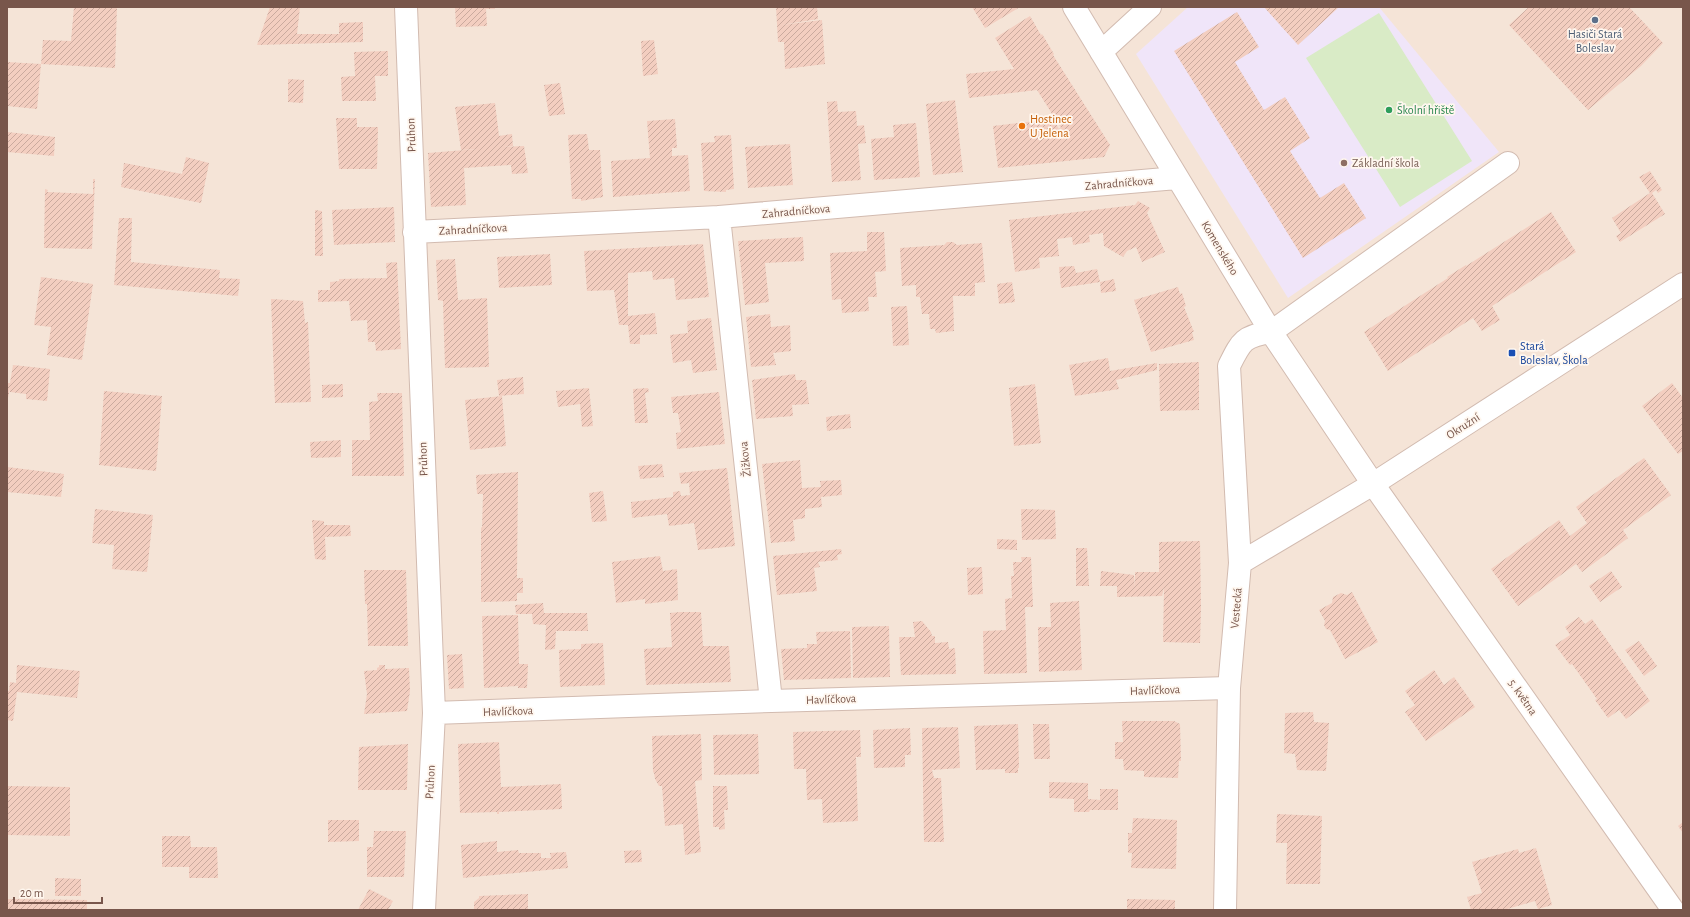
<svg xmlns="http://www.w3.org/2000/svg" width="1690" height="917" font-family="'Alegreya Sans',sans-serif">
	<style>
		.residential { fill: #f5e4d7 }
		.education { fill: #f0e5f9 }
		.grass { fill: #d9ebc6 }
		.building { fill: url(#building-hatch) }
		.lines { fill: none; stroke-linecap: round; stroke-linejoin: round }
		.minor-casing { stroke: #d2bbb0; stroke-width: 24 }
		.tertiary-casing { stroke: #d2bbb0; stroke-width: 24 }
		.minor { stroke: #fff; stroke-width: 22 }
		.tertiary { stroke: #fff; stroke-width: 22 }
		.service-dot { fill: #5c6f8a; stroke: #fff7ef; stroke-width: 1.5 }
		.leisure-dot { fill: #2e9e5b; stroke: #fff7ef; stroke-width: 1.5 }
		.food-dot { fill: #e8710a; stroke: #fff7ef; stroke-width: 1.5 }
		.education-dot { fill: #8d6e63; stroke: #fff7ef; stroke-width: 1.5 }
		.transit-dot { fill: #1a4fb4; stroke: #fff7ef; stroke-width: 1.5 }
		.labels { text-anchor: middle; stroke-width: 3.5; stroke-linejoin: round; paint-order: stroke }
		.service-label { font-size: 12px; fill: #4e5e75; stroke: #fff7ef }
		.leisure-label { font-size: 12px; fill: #27864d; stroke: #fff7ef; text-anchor: start }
		.food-label { font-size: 12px; fill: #c56008; stroke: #fff7ef; text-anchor: start }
		.street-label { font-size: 12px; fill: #78564b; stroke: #fff7ef }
		.education-label { font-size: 12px; fill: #785e54; stroke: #fff7ef; text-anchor: start }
		.transit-label { font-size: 12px; fill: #164399; stroke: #fff7ef; text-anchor: start }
	</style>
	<defs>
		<pattern id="building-hatch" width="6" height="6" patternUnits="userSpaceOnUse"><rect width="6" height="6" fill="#f3cec0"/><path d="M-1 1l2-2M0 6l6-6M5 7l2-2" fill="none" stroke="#caaa9e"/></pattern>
	</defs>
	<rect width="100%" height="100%" fill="#fdf3e8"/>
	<path class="residential" d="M7 7H1683V910H7Z"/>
	<path class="education" d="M1188 7H1379L1499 152 1288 298 1136 54Z"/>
	<path class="grass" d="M1379 13 1472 161 1400 207 1306 58Z"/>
	<path class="building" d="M74 7H117L115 68 41 64 43 40 71 41Z
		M270 7H300L297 34H339V23L363 22V42L257 45Z
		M455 7H495V9H486L487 26 456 27Z
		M776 7H817L818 19 781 25 822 20 825 64 785 69 784 42H778Z
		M972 7H1020L985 28Z
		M1264 7H1339L1298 45Z
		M1529 7H1629L1663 43 1641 66 1588 110 1509 25Z
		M1237 12 1259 47 1235 62 1264 110 1285 97 1310 138 1290 151 1320 198 1344 183 1366 218 1303 258 1174 51Z
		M1030 16 1041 35 1042 34 1054 54 1053 55 1110 145 1104 157 998 168 993 126 1053 119 1059 129 1061 128 1037 90 969 98 966 74 1014 69 995 38Z
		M654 40 658 74 643 76 641 41Z
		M388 51V76H375L376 101H342L341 77 355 76 354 52Z
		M7 62 41 64 37 109 7 106Z
		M288 79 304 80 303 103 288 102Z
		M560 83 565 114 549 116 544 85Z
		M955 100 963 172 933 175 926 104Z
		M837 101 838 112 856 111 857 126 864 125 866 143 858 144 861 180 832 182 827 102Z
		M495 103 499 136 512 134 513 146 504 147 524 146 528 173 512 174 511 165 464 168 466 205 431 207 428 153 477 149 461 150 455 107Z
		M336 118H357V127H378L377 169H339Z
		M675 119 677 148H672V156L688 155 690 191 613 197 611 161 650 158 647 121Z
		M916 123 920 177 874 180 871 139 894 137 893 125Z
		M7 132 55 137 54 156 7 152Z
		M587 134 589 150H600L603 197 581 201V199H572L568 135Z
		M731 135 734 189 726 190V192L704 191 701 143 715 142 714 136Z
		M790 144 793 185 748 188 745 147Z
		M186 157 209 163 201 203 121 187 124 163 182 174Z
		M1650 171 1662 190 1658 193 1656 190 1652 193 1665 214 1620 242 1616 236 1621 233 1612 218 1650 193 1639 177Z
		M93 179H95L92 249 44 248 45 189 48 190 47 192 93 194Z
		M1138 201 1150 208 1147 213 1165 252 1142 262 1136 247 1127 251 1123 257 1104 246 1103 233 1089 235 1090 242 1073 245 1072 237 1057 239 1059 256 1039 258 1040 268 1015 272 1009 220 1135 205Z
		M394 207 395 242 334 245 332 210Z
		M315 210 322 211 323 256H315Z
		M1551 212 1576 252 1492 306 1500 320 1482 331 1473 318 1388 371 1364 332 1448 278 1447 277 1466 265V266Z
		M119 218H132L131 262 220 270 219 278 240 279 238 296 114 285Z
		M867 232H884L886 271 875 272 877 297H868L869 311 842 313 841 299 832 300 830 253 867 251Z
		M803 237 804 261 765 263 769 302 745 305 738 241Z
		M947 242H953L957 245 982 243 985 282 975 283V296H953L954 331 936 333 935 329H930L929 314H922L920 297H916V285L902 286 900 248 944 245Z
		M703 244 709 297 676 300 674 278 653 280 652 271 628 273V316L655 313 657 334 640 335V344H630L628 325H619L614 290 587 291 584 251Z
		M550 254 552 285 499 288 497 257Z
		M455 259 458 300 487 298 489 367 445 368 443 301 438 300 436 260Z
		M397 262 401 349 376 351 375 342H368L367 320 351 321 349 301 318 302V290H330V282L339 281V279L387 278 386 263Z
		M1074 266 1076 273 1097 269 1100 282 1061 288 1059 267Z
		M41 277 93 284 82 360 47 355 51 327 34 325Z
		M1114 279 1116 291 1101 293 1100 282Z
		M1012 282 1015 302 999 304 997 284Z
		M1178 287 1180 294 1182 293 1186 306 1184 307 1194 332H1192L1194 340 1151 352 1134 300Z
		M271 299 303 301 305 323 308 322 311 402 275 403Z
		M907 306 909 345 893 346 891 307Z
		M770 314 771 327 790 325 791 351 773 353 776 365 751 367 746 317Z
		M711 318 717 370 693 373 691 360 673 363 670 335 688 333 687 321Z
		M1108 358 1110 371 1157 363V370L1116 380 1119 389 1075 396 1069 365Z
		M1199 362V410L1160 411 1159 364Z
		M13 365 50 369 47 401 26 399V394L10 392V388L7 403V383H10Z
		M795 374 796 380H806L809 404 792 405 793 416 756 419 752 380Z
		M523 377 524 394 499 396 497 380Z
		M1672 383 1683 398V451L1678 454 1642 406Z
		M343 384V397L322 398V385Z
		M1035 384 1041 443 1014 446 1009 388Z
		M589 388 593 426 582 427 580 404 558 407 556 391Z
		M648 388 649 392 645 393 648 423H635L633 389Z
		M104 391 162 396 156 471 99 465Z
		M719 392 725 444 677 449 676 433 681 432 678 413H673L671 397Z
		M377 393H402L404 476H352V440H370L369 402 378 401Z
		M502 396 506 446 470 450 465 400Z
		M850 414 851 428 827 431 826 417Z
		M341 440V457L311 458 310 442Z
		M1644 458 1671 495 1623 530 1628 538 1582 572 1576 564 1518 606 1491 569 1559 520 1570 536 1587 523 1576 507Z
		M800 460 802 488 821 487 820 481 841 480 842 495 821 497 822 507 805 509V518L793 520 795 541 771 543 762 464Z
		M662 464 664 477 640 479 638 466Z
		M7 467 64 474 61 497 7 492Z
		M727 468 735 546 698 550 694 523 669 526 667 514 632 518 631 502 673 497V492L680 491 681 496 690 495 689 483 681 484 679 473Z
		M518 472 517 578H523V593H517V601L481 602V527L482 528 483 494H477L476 475Z
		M603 491 607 521 592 522 589 493Z
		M95 509 153 515 147 572 112 569 114 545 92 543Z
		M1021 509 1055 510 1056 539 1022 540Z
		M312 520 324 521V525H350L351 536 325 537 326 560 315 559Z
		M997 539 1017 540V550L997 549Z
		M1200 541 1201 608 1200 643 1163 642 1164 588 1162 596 1117 597V586H1100L1101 571 1134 575 1135 587V572H1159V542Z
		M1076 548H1087L1089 586H1076Z
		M841 549 842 554 837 555 838 560 818 562 820 567 814 568 817 591 777 595 773 556Z
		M660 556 663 571 677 569 678 600 645 604V599L616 603 612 562Z
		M1021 557H1031L1033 607H1025L1027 673 984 674 983 631 1006 630 1005 599 1012 598 1011 576H1014L1013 562H1022Z
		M982 567 983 594 968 595 967 568Z
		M364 570H406L408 646H368L367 604H365Z
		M1611 571 1622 587 1600 602 1589 586Z
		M1352 592 1378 642 1345 659 1330 630 1326 629 1324 625 1325 621 1319 610 1332 603 1333 597 1341 593 1347 595Z
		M1079 601 1082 670 1039 672 1038 627H1051L1050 603Z
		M543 603 544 613H587L588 631H556L555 649 545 650 546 625 533 624 532 614H516L515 605Z
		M680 612H701L703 646H729L731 682 646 685 644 649 672 647 670 613Z
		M518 615 519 664H528L527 688H518V686L484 688 482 616Z
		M1579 617 1585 624 1592 619 1650 701 1626 719 1619 710 1608 718 1595 700 1597 699 1572 664 1570 665 1555 645 1570 635 1565 627Z
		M922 621 931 632 932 636H935V643L948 642 949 649 955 648 956 674 901 675 899 637H915L913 622Z
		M889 626 890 677 853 678 852 627Z
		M850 631 851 678 784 680 781 649 807 648V644H817L816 632Z
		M1639 641 1657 666 1644 676 1625 650Z
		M603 643 605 685 560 687 559 650 581 649V644Z
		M462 654 464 688 449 689 447 655Z
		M17 665 80 671 77 698 17 692 13 721 7 720V691H9L10 682 16 683Z
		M379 665H385V669L409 668 410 691 407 711 364 714 367 694 364 671 377 670V668L379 667Z
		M1434 670 1444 685 1454 677 1475 707 1426 741 1405 712 1415 705 1405 691Z
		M1313 712 1314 722 1329 723 1326 771 1297 770 1295 754 1284 753 1285 713Z
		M1122 721H1174L1180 724 1181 761H1179L1178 778 1144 777V771L1124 770 1123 759H1115V742H1123Z
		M1018 724 1019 768H1018V773H1005V769L976 770 974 726Z
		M1033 724H1049L1050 759H1034Z
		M958 727 960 768 932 770 934 778H941L944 842H924L922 728Z
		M910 728 911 755H905V767L874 768 873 730Z
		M860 730 861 757H856L858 821 823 823 822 799 807 800 806 769H794L793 732Z
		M701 734 702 780 695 781 701 852 685 855 683 824 665 826 662 786H659L655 779 654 773 653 772 652 736Z
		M758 734 759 774 714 775 713 735Z
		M499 742 501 787 561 784 562 809 499 812V814H497V812L460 813 458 744Z
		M408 744 407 790H358L359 747Z
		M1049 782 1088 783V799L1100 800V789H1118V810H1090L1089 812H1074V799L1049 798Z
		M8 786 70 787V836L7 835Z
		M713 786H727L728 810H724L725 829 719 830V827H713Z
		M1277 814 1322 816 1320 884H1286L1287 843H1276Z
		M1133 818 1177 820 1176 869 1131 868 1132 853H1128V833H1132Z
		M328 820H359V841L328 842Z
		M1683 822V833L1678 826Z
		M374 831H406L404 877H367V847H373Z
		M162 836H190L191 847H217L218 878H189V867H162Z
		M497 841V852L518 850 519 853H541V858H551L550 853 566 852 568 868 463 878 461 845Z
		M1536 848 1552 905 1538 909 1535 901 1504 910H1471L1467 897 1482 893 1472 862 1518 849 1519 853Z
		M641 850 642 862 625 863 624 851Z
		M55 878 81 879V896H55Z
		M369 889 393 901 388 910H358Z
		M528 894V910H474V902L479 898V896Z
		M7 899 87 900V910H7Z
		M1127 899 1175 900V910H1127Z"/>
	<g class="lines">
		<defs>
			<path id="minor" d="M406 7 434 713 424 910
				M1074 7 1271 332 1373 484 1673 910
				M1101 52 1150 7
				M719 217 771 701
				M414 232 719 217 1177 178
				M1240 563 1229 366C1241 342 1243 336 1271 332L1508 163
				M434 713 771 701 1229 688"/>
			<path id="tertiary" d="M1225 910 1229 688 1240 563 1373 484 1683 284"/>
		</defs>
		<use href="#minor" class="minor-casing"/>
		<use href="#tertiary" class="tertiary-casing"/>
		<use href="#minor" class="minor"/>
		<use href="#tertiary" class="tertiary"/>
	</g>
	<circle class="service-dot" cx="1595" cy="20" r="4"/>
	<circle class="leisure-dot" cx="1389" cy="110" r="4"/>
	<circle class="food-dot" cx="1022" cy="126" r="4"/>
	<circle class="education-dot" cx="1344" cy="163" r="4"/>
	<rect class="transit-dot" x="1508" y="349" width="8" height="8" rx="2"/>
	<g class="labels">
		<g class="service-label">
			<text x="1595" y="38">Hasiči Stará<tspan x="1595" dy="14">Boleslav</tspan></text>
		</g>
		<g class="leisure-label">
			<text x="1397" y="114">Školní hřiště</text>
		</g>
		<g class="food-label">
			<text x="1030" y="123">Hostinec<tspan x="1030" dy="14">U Jelena</tspan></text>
		</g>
		<g class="street-label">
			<text transform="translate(411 135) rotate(-92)" y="4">Průhon</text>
			<text transform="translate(1119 183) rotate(-5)" y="4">Zahradníčkova</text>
			<text transform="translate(796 211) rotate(-5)" y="4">Zahradníčkova</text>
			<text transform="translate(473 229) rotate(-3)" y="4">Zahradníčkova</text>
			<text transform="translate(1220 248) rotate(59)" y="4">Komenského</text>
			<text transform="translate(1463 426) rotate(-33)" y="4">Okružní</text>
			<text transform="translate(423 459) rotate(-92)" y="4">Průhon</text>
			<text transform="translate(745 459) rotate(-96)" y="4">Žižkova</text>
			<text transform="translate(1236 608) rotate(-85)" y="4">Vestecká</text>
			<text transform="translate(1155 690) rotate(-2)" y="4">Havlíčkova</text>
			<text transform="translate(1523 697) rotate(55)" y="4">5. května</text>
			<text transform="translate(831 699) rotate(-2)" y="4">Havlíčkova</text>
			<text transform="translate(508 711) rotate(-2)" y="4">Havlíčkova</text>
			<text transform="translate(430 782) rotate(-87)" y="4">Průhon</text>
		</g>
		<g class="education-label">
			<text x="1352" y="167">Základní škola</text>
		</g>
		<g class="transit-label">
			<text x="1520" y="350">Stará<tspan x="1520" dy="14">Boleslav, Škola</tspan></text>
		</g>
	</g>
	<rect width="1690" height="917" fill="none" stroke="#78564b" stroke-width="16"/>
	<path d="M14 897v6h88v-6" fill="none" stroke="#78564b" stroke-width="2"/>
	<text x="20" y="897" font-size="12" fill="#78564b" stroke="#fff7ef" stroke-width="3" paint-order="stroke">20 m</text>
</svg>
